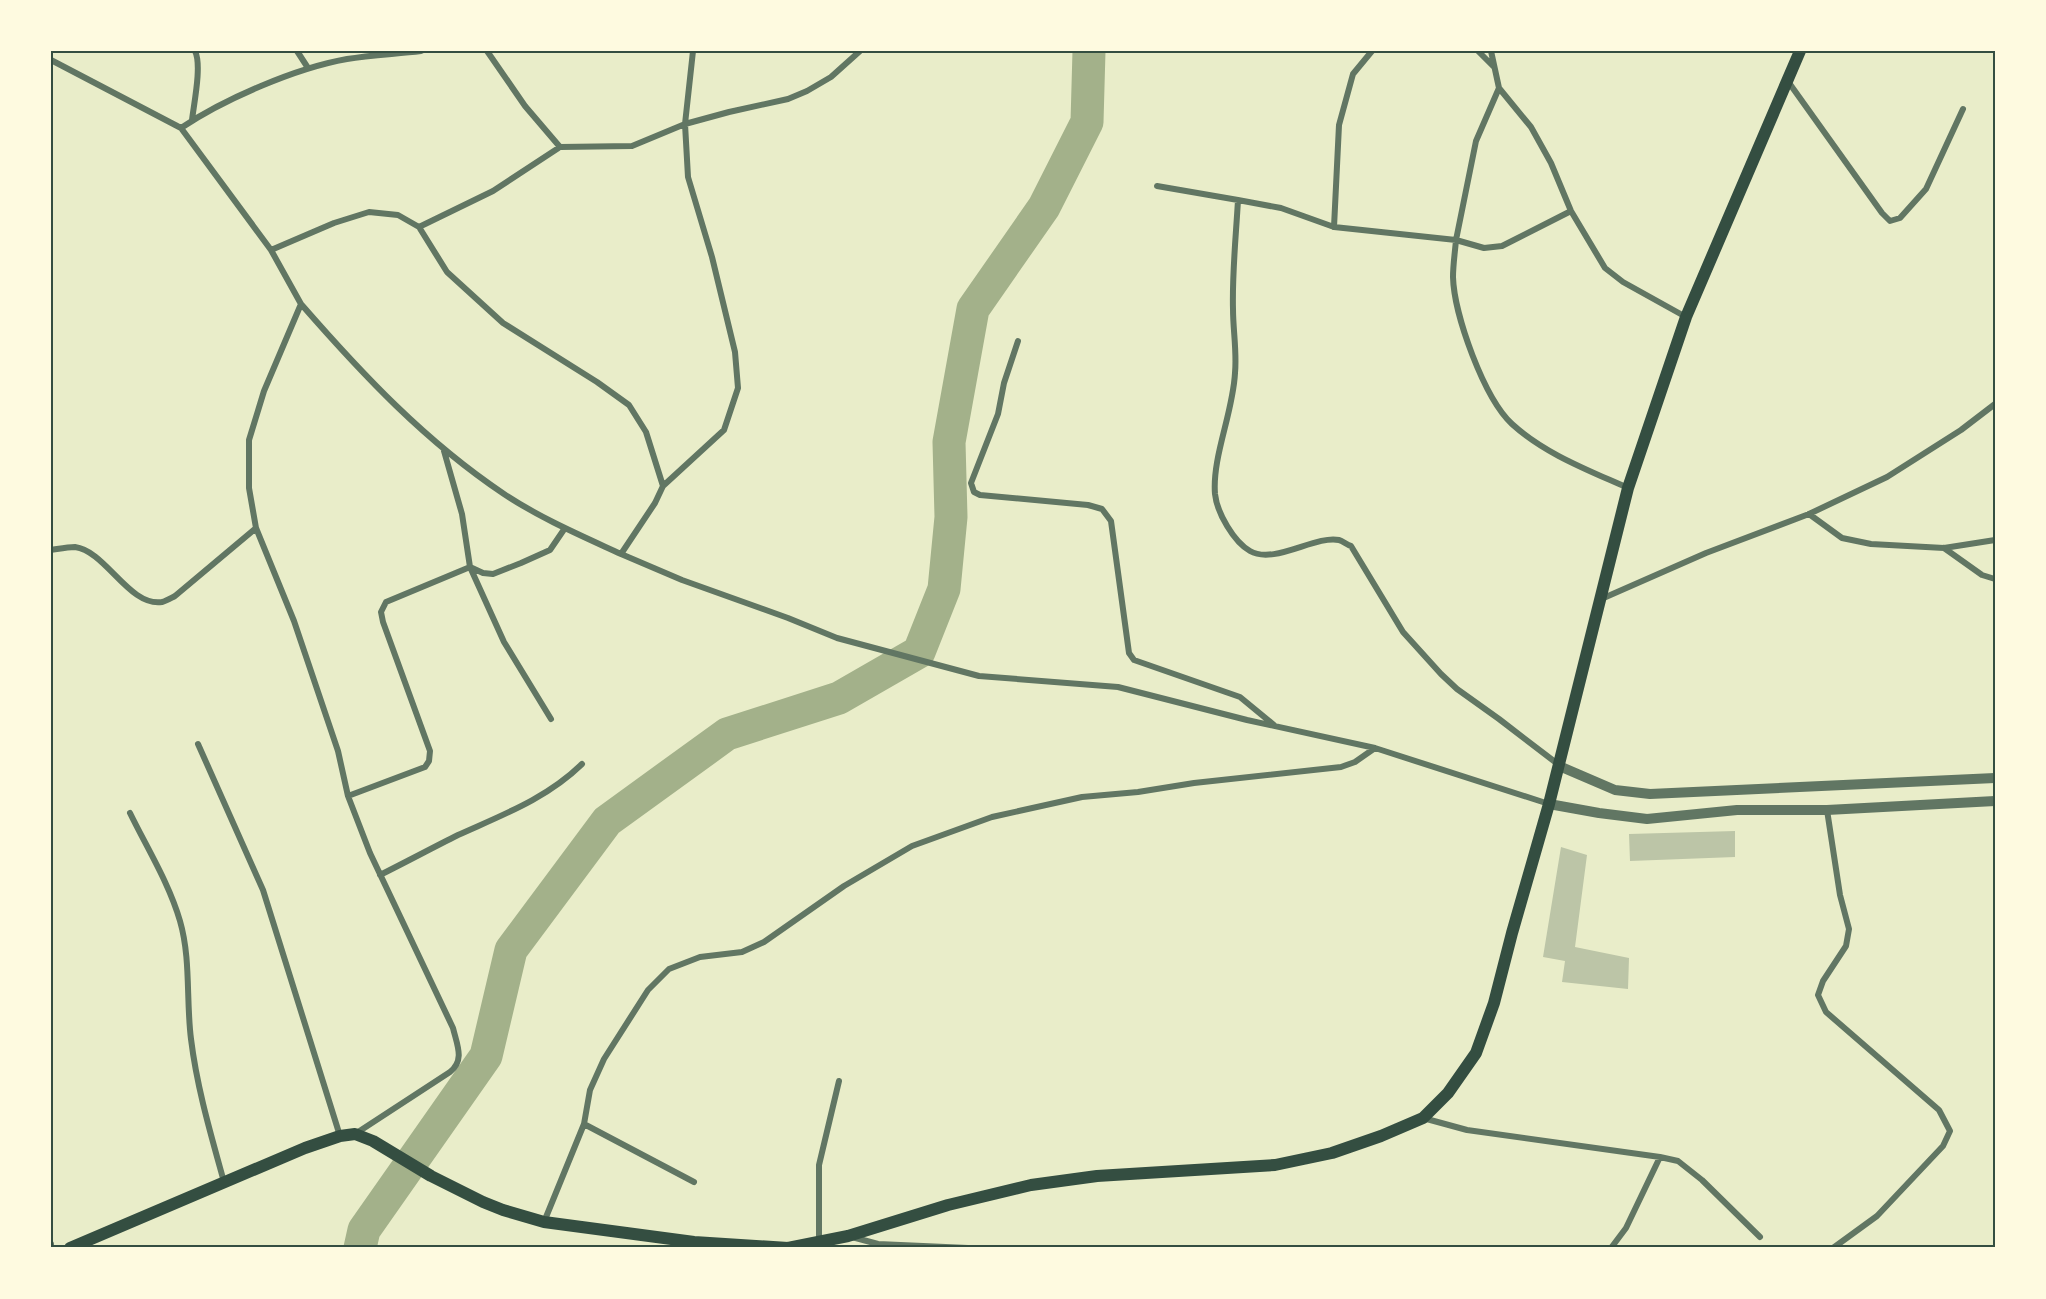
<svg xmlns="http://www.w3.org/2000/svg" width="2046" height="1299" font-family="'Titillium Web',sans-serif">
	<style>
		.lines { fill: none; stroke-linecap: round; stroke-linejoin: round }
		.river { stroke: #a3b18a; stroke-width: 33 }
		.building { fill: #bcc5a7 }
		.minor { stroke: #617663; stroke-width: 6 }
		.tertiary { stroke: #617663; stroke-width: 10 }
		.secondary { stroke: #344e41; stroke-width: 12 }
		.neatline { fill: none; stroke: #344e41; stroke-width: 2 }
	</style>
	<rect width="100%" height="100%" fill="#e9edc9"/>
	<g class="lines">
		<path class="river" d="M360 1248 364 1230 486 1056 511 950 607 821 727 734 839 698 919 652 944 589 951 517 949 442 973 309 1044 207 1087 122 1089 51"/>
	</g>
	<path class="building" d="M1735 831V857L1630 861 1629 834Z
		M1561 847 1587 855 1575 947 1629 958 1628 989 1562 982 1565 961 1543 957Z"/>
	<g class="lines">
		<path class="minor" d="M297 51 308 68
			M487 51 525 106 560 147
			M1478 51 1494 67
			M51 60 181 128 271 250 301 304 264 391 249 440V488L256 528 294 621 338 751 348 796 370 853 453 1028C457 1045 465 1060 450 1072L355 1134
			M1787 80 1882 213 1890 221 1900 218 1926 189 1963 109
			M1499 88 1531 127 1551 163 1571 211 1605 268 1623 282 1686 317
			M192 120C194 103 202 65 195 51
			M181 128C224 99 296 68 347 59 371 55 396 54 421 51
			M1157 186 1238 200C1236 236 1232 273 1233 309 1233 330 1237 352 1235 373 1233 413 1212 457 1215 494 1217 513 1234 542 1250 551 1274 565 1315 535 1339 540 1343 541 1347 545 1351 546L1403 632 1441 674 1457 689 1499 719 1559 765
			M1238 200 1281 208 1334 227 1456 240 1476 141 1499 88 1491 51
			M1571 211 1502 246 1484 248 1456 240C1455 252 1453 265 1453 277 1454 315 1484 398 1512 424 1545 454 1588 470 1628 488
			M419 227 493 191 560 147 632 146 685 124 729 112 788 99 807 91 831 77 860 51
			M1334 227 1339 125 1353 74 1372 51
			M271 250 334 223 369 212 398 215 419 227 447 272 503 323 597 382 629 405 646 432 663 486
			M301 304C363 375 425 441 504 494 540 518 582 536 621 554L655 503 663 486 724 430 738 388 735 352 712 257 688 177 685 124 693 51
			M1018 341 1004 383 998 414 971 483 974 492 980 495 1088 505 1102 509 1111 521 1129 653 1134 660 1240 697 1274 725
			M444 451 462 514 470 567 504 642 551 719
			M1809 514 1842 538 1871 544 1944 548 1995 540
			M1944 548 1982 575 1995 579
			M51 550C58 549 67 547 75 547 106 551 129 607 162 602 166 601 171 598 175 596L256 528
			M621 554 682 580 788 618 837 638 979 676 1118 687 1247 720 1375 748
			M1599 600 1706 553 1809 514 1887 477 1961 430 1995 404
			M198 744 263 890 340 1136
			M348 796 425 767 429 761 430 751 383 622 381 612 386 602 470 567 483 573 493 574 521 563 550 550 565 528
			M1827 810 1840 895 1849 929 1846 946 1823 981 1818 995 1826 1012 1939 1110 1950 1131 1943 1146 1877 1216 1833 1248
			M130 813C147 848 169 883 180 921 191 959 186 1000 191 1039 197 1088 211 1135 224 1182
			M380 875C406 862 432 848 458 835 502 815 546 799 582 764
			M1423 1118 1467 1130 1660 1157 1626 1228 1611 1248
			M584 1124 694 1182
			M1660 1157 1678 1161 1702 1180 1760 1237
			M544 1222 584 1124 590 1090 604 1059 648 990 669 969 700 957 742 952 764 942 844 886 912 846 992 817 1082 797 1138 792 1194 783 1341 767 1355 762 1375 748 1549 804
			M852 1237 878 1244 968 1248
			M819 1241V1165L839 1081
			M51 1244V1248"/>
		<path class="tertiary" d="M1559 766 1615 790 1650 794 1995 778
			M1549 804 1599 813 1647 819 1737 810H1827L1995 801"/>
		<path class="secondary" d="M70 1248 305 1148 340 1136 355 1134 373 1141 431 1176 483 1202 503 1210 544 1222 694 1242 788 1248 848 1236 948 1205 1031 1185 1097 1176 1275 1165 1332 1153 1381 1136 1423 1118 1448 1093 1476 1053 1494 1003 1512 933 1549 804 1628 488 1686 317 1800 51"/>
	</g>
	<rect width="2046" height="1299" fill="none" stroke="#fefae0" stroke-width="105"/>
	<rect x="52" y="52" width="1942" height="1194" class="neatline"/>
</svg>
